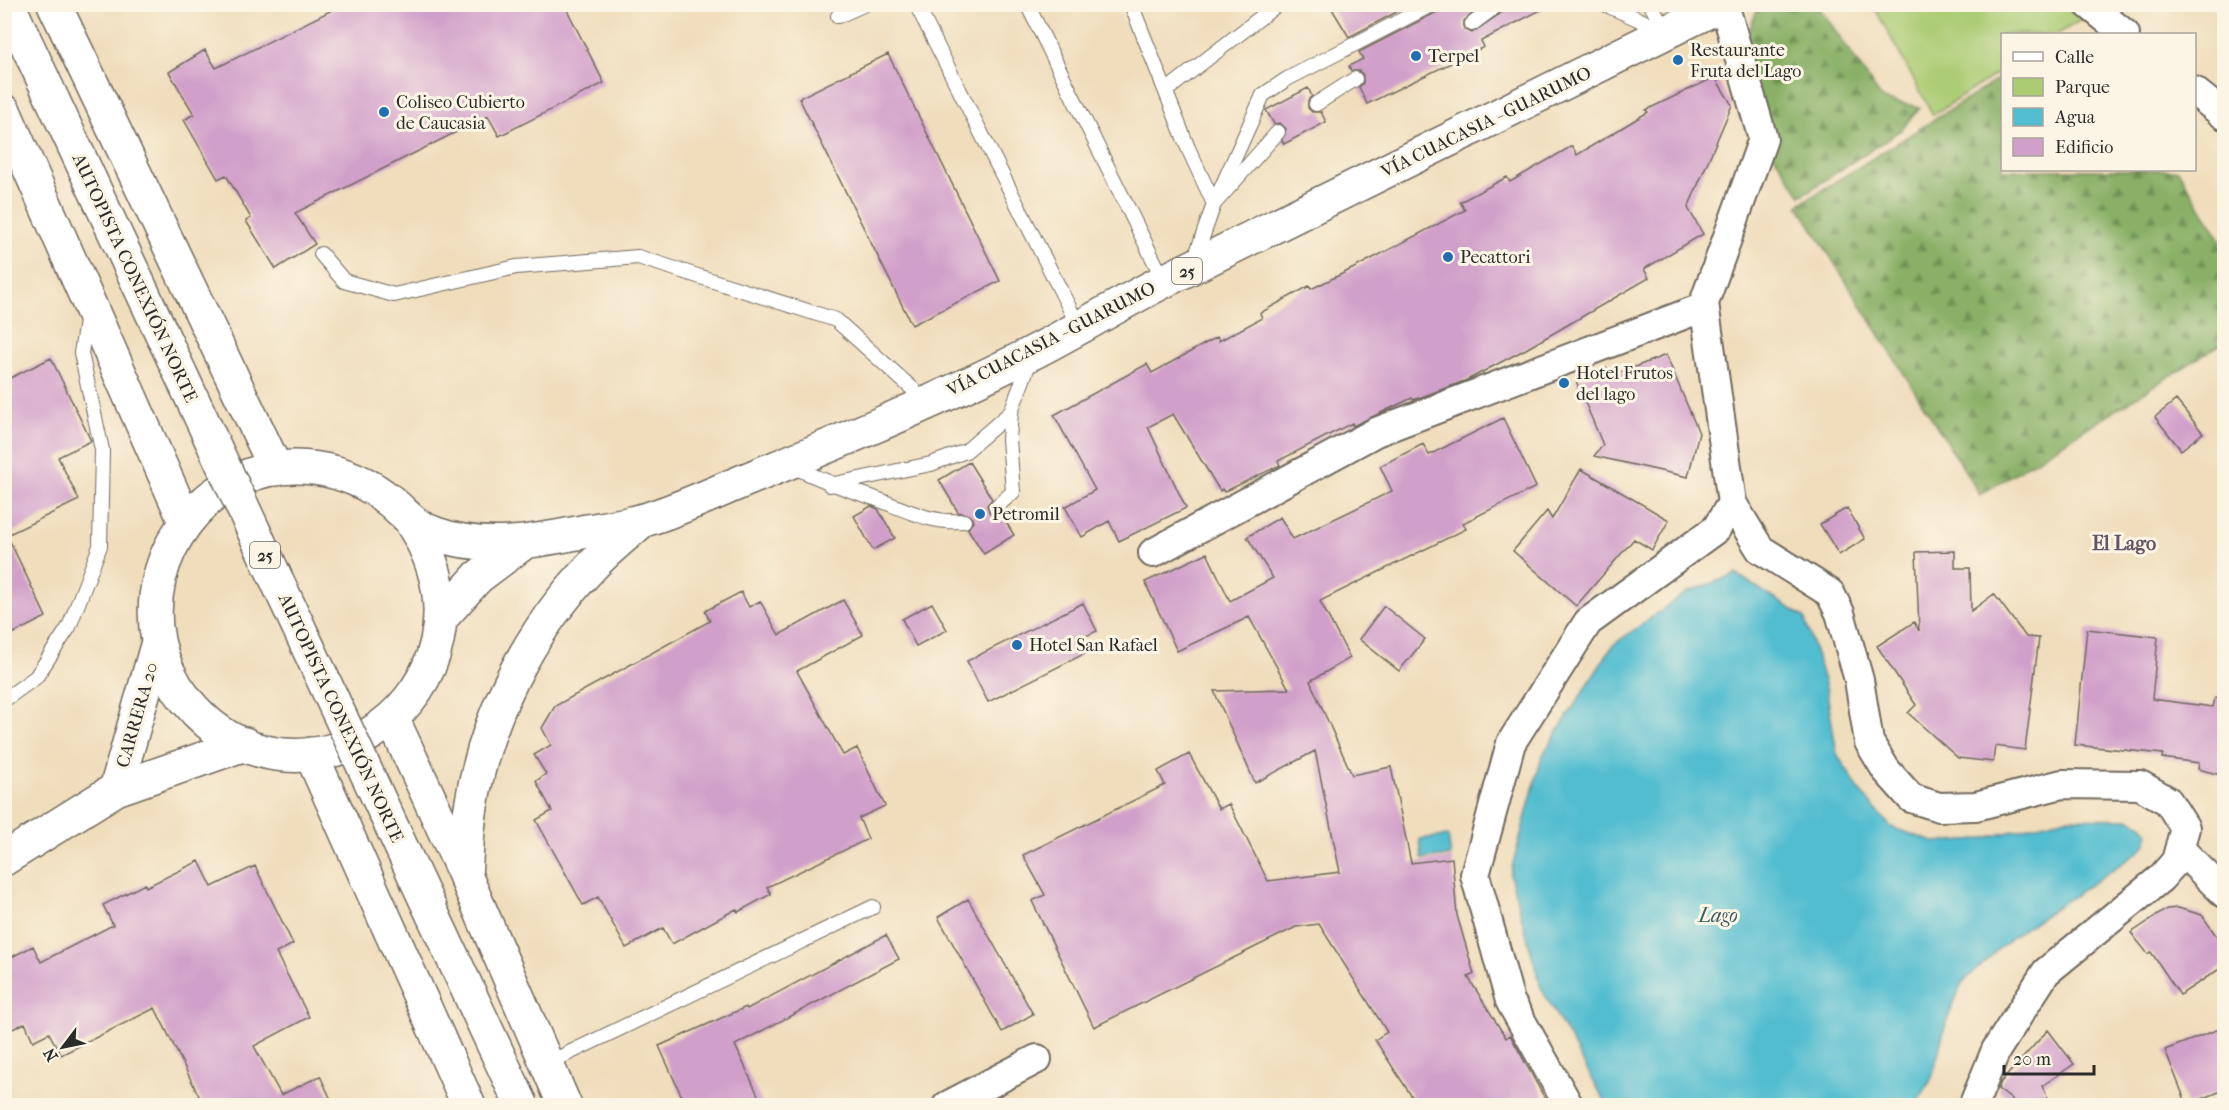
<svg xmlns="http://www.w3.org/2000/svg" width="2229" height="1110" font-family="'IM FELL French Canon',serif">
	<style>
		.green { fill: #accc74; stroke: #6c7c50; stroke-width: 1.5 }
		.forest { fill: url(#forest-firs); stroke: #5a6e48; stroke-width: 1.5 }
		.water { fill: #53bdd0; stroke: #3f747e; stroke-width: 1.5 }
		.building { fill: #d1a0ca }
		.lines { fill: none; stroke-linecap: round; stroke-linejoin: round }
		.service-casing { stroke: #70695e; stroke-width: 16 }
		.minor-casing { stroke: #70695e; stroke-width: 32 }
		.primary-casing { stroke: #70695e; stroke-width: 36 }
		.trunk-casing { stroke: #70695e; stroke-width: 36 }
		.service { stroke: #fff; stroke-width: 14 }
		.minor { stroke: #fff; stroke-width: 28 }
		.primary { stroke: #fff; stroke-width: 33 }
		.trunk { stroke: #fff; stroke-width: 33 }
		.trunk-bridge-casing { stroke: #70695e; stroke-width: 36; stroke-linecap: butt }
		.trunk-bridge { stroke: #fff; stroke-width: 33 }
		.poi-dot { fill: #1f6fb2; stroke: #fcf5e5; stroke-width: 2 }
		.labels { text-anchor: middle; stroke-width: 6; stroke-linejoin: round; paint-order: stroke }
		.shield { fill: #fcf5e5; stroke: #6a6863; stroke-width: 1.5 }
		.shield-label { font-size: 16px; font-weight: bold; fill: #2b2b2b }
		.poi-label { font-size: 18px; fill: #2b2b2b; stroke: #fcf5e5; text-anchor: start }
		.street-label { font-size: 18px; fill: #2b2b2b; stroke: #fcf5e5 }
		.neighbourhood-label { font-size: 20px; font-weight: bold; fill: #655463; stroke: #fcf5e5 }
		.water-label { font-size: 20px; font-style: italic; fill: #395e65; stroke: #fcf5e5 }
	</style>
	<defs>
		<pattern id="forest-firs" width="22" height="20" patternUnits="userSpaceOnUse" patternTransform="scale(1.5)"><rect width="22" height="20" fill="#89b066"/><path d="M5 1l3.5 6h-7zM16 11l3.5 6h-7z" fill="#708f54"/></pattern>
	</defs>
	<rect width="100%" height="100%" fill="#fcf5e5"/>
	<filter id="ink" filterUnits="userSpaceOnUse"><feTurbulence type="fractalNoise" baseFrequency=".0167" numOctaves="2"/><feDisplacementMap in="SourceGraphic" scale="12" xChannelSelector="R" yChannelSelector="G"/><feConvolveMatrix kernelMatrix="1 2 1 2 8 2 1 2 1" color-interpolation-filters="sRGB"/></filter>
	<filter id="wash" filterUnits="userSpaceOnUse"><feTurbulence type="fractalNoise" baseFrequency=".008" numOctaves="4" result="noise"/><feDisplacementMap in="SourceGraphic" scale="24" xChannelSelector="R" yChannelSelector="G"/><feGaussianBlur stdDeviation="1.35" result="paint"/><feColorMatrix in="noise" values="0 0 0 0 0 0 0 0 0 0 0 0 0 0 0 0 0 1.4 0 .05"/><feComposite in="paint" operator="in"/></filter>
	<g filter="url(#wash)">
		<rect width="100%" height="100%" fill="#f0ddbc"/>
		<path class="green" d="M1873 5H2066L2084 18 2058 34H2002V70L1933 115Z"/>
		<path class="forest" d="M1770 5H1818L1882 99 1920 107 1901 130 1801 196 1731 89 1732 78 1756 12Z
			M2002 77V170H2178L2224 245V342L1980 495 1798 205Z"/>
		<path class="water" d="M1736 574 1804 617 1826 687 1837 754 1859 790 1891 827 1934 842 1981 839 2066 818 2131 819 2144 826 2149 833 2146 844 2139 852 2012 937 1962 983 1946 1023 1932 1078 1916 1105H1607L1541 988 1510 875 1542 756 1613 645 1686 593Z
			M1448 836 1451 856 1422 859 1420 839Z"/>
		<g id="blocks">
			<path class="building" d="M344 4H564L604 83 499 136 488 116 295 213 315 244 276 269 246 221 251 218 226 175 218 179 184 120 194 114 169 72 205 50 216 68Z
				M1329 4H1412L1349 37Z
				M1442 4H1483L1464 21V29L1472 33 1504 11 1508 4H1552L1481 41 1484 47 1367 104 1359 87 1363 83V75L1359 71H1351L1349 66 1363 59 1359 52 1437 12Z
				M888 54 1000 281 912 325 799 98Z
				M1715 77 1732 105 1688 208 1703 234 1644 269 1649 278 1526 349 1467 380 1413 400 1412 398 1353 426 1352 423 1278 461 1280 465 1224 492 1222 489 1220 491 1173 414 1148 427 1186 508 1119 541 1109 521 1082 537 1065 507 1095 490 1054 415 1147 364 1152 373 1217 337 1219 341 1262 318 1260 313 1309 286 1311 289 1354 268 1465 210 1460 202 1507 177 1510 182 1572 146 1577 155 1648 112 1646 110Z
				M1308 88 1312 96 1308 100V108L1312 112H1321L1326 122 1284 144 1282 140 1286 129 1280 123 1274 124 1266 110Z
				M1666 355 1699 433 1688 477 1594 456 1603 445 1576 381 1607 368 1611 376Z
				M51 358 91 441 58 457 79 500 7 535 46 617 4 638V381Z
				M2176 400 2203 433 2181 450 2155 417Z
				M1503 418 1536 487 1463 523 1466 529 1320 601 1350 658 1310 681 1352 775 1391 767 1411 863 1452 858 1457 915 1474 974 1468 977 1506 1038 1510 1035 1549 1106H1418L1375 1040 1387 1032 1319 924 1296 927 1094 1027 1032 901 1045 895 1023 855 1165 785 1158 771 1189 754 1219 809 1229 804 1268 881 1340 872 1315 751 1255 783 1214 691 1289 689 1249 617 1177 651 1145 582 1207 553 1230 601 1273 578 1247 537 1280 517 1293 539 1392 491 1380 466 1423 444 1429 455Z
				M969 462 992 499 987 505 989 512 994 516 1001 514 1014 535 984 554 968 529 973 521 971 516 958 512 939 480Z
				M1581 469 1669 520 1652 550 1634 539 1576 606 1513 551 1547 511 1552 519Z
				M871 506 878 509 895 538 873 550 854 516Z
				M1847 508 1865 539 1839 555 1820 524Z
				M1955 551V568H1970L1971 611 1994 594 2026 637 2039 638 2025 750 1995 746 1993 762 1958 758 1908 713 1916 705 1877 646 1914 622 1919 631 1916 552Z
				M741 592 749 607 760 601 779 635 843 600 863 635 797 671 843 755 857 748 885 806 859 818 868 839 767 887 771 894 738 912 736 909 672 944 663 928 626 948 598 897 583 905 536 820 552 811 536 781 546 774 534 755 551 745 542 728 555 706 710 621 705 611Z
				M932 603 947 630 916 646 902 619Z
				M1083 603 1097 631 1077 640 1084 654 988 702 967 661Z
				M1384 606 1425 639 1399 671 1359 639Z
				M2087 629 2158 637 2152 699 2213 707 2215 698 2224 699V776L2198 769 2199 763 2162 758 2163 754 2075 745Z
				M199 861 212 887 255 866 293 944 276 953 309 1017 254 1046 281 1095 320 1076 334 1106H204L155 1008 61 1055 49 1033 33 1041 25 1023 4 1033V961L33 946 41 962 113 925 103 905 145 884 146 887Z
				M968 899 1033 1014 1002 1032 938 917Z
				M2178 908 2202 915 2224 947V966L2180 995 2151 952 2148 954 2131 933 2167 909Z
				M886 935 899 959 735 1045 763 1106H686L659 1046 746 1007 747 1009Z
				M2224 1027V1090L2187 1105 2165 1050Z
				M2048 1030 2074 1064 2042 1086 2052 1106H2020L1998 1089 2001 1082Z"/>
		</g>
	</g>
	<g filter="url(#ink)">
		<use href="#blocks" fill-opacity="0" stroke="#70695e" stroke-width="1.5"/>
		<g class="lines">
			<defs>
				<path id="service" d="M916 4 1079 327
					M1027 4 1164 281
					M1131 4 1188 148 1214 204
					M1604 4 1667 32 1650 4
					M838 16 865 4
					M1472 24 1499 4
					M1167 90 1278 4
					M1316 104 1355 79
					M1214 204 1263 95 1287 79 1433 4
					M321 254 344 281 394 295 516 267 638 257 836 320 927 402
					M1194 261 1214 204 1278 132
					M792 466C819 479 845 489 874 498 905 509 930 524 964 521
					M830 485 931 464 966 451 1011 412
					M996 507 1013 492 1009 439 1011 412 1031 358
					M4 700 36 677 69 627 100 546 102 450 81 353 87 315
					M546 1064 873 907"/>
				<path id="minor" d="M1724 4 1763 139 1704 303 1732 503 1760 549 1830 593 1840 613 1859 680 1869 742 1886 770 1911 798 1939 807 1976 806 2062 784 2140 785 2168 801 2185 828 2176 861 2161 878 2046 972 1996 1050 1973 1106
					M2088 4 2125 34
					M2194 91 2224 115
					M1153 553 1376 432 1704 307
					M2180 849 2224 893
					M947 1106 1037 1059
					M1569 1106 1510 1001 1475 875 1511 743 1588 622 1716 529 1732 503"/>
				<path id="primary" d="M413 525C516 690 299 840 186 700 128 628 156 522 236 481 286 456 348 466 390 501 408 516 413 526 436 534 487 552 536 541 587 531 606 528 626 525 644 520 681 509 718 491 753 477 847 439 942 399 1032 353 1077 330 1121 303 1166 280 1351 187 1538 97 1723 4
					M442 617 478 577 522 544
					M116 789 158 642
					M4 859 116 789 245 744
					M465 875C467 852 467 829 471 807 485 717 529 631 592 566 607 550 626 535 643 520"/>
				<path id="trunk" d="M54 4 276 469
					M4 111 185 521
					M393 720 465 875 565 1106
					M311 754 469 1106"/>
			</defs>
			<use href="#service" class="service-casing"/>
			<use href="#minor" class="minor-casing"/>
			<use href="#primary" class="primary-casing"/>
			<use href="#trunk" class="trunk-casing"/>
			<use href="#service" class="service"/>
			<use href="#minor" class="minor"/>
			<use href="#primary" class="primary"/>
			<use href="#trunk" class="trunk"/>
			<defs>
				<path id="trunk-bridge" d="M8 4 522 1106"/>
			</defs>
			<use href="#trunk-bridge" class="trunk-bridge-casing"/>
			<use href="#trunk-bridge" class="trunk-bridge"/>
		</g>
	</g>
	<g class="poi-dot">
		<circle cx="1416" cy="56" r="6"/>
		<circle cx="1678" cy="60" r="6"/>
		<circle cx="384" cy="112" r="6"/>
		<circle cx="1448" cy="257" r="6"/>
		<circle cx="1564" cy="383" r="6"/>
		<circle cx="980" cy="514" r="6"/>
		<circle cx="1017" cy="645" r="6"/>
	</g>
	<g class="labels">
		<g class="shield">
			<rect x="1172" y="258" width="30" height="26" rx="4.5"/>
			<rect x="250" y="542" width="30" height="26" rx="4.5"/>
		</g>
		<g class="shield-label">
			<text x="1187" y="277">25</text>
			<text x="265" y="561">25</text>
		</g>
		<g class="poi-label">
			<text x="1690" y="56">Restaurante<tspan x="1690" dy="21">Fruta del Lago</tspan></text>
			<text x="1428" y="62">Terpel</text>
			<text x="396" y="108">Coliseo Cubierto<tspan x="396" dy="21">de Caucasia</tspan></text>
			<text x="1460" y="263">Pecattori</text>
			<text x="1576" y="379">Hotel Frutos<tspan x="1576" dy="21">del lago</tspan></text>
			<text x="992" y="520">Petromil</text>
			<text x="1029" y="651">Hotel San Rafael</text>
		</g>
		<g class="street-label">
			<text transform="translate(1486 122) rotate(-26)" y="6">VÍA CUACASIA - GUARUMO</text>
			<text transform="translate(135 278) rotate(65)" y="6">AUTOPISTA CONEXIÓN NORTE</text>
			<text transform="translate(1051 339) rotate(-27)" y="6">VÍA CUACASIA - GUARUMO</text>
			<text transform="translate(137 715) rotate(-74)" y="6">CARRERA 20</text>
			<text transform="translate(341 718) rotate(65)" y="6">AUTOPISTA CONEXIÓN NORTE</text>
		</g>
		<g class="neighbourhood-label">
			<text x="2124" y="550">El Lago</text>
		</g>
		<g class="water-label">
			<text x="1718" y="922">Lago</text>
		</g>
	</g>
	<rect width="2229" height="1110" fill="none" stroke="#fcf5e5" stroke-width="24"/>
	<rect x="2001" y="33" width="195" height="138" fill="#fcf5e5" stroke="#a8a49b" stroke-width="1.5"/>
	<rect x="2013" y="52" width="30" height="9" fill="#ffffff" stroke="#a8a49b" stroke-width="1.5"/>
	<text x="2055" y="63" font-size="18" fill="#2b2b2b">Calle</text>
	<rect x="2013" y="78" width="30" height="18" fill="#accc74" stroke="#a8a49b" stroke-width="1.5"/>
	<text x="2055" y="93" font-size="18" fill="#2b2b2b">Parque</text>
	<rect x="2013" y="108" width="30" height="18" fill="#53bdd0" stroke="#a8a49b" stroke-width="1.5"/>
	<text x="2055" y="123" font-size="18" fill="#2b2b2b">Agua</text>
	<rect x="2013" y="138" width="30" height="18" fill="#d1a0ca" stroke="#a8a49b" stroke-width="1.5"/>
	<text x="2055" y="153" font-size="18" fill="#2b2b2b">Edificio</text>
	<g transform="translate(63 1047) rotate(238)" stroke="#fcf5e5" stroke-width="4.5" paint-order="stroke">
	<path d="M0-4.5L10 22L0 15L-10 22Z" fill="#2b2b2b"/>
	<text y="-9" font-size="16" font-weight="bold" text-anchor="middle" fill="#2b2b2b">N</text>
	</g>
	<path d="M2004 1065v9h90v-9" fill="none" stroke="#2b2b2b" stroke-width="3"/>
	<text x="2013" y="1065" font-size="18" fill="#2b2b2b" stroke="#fcf5e5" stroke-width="4.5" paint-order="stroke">20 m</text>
</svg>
